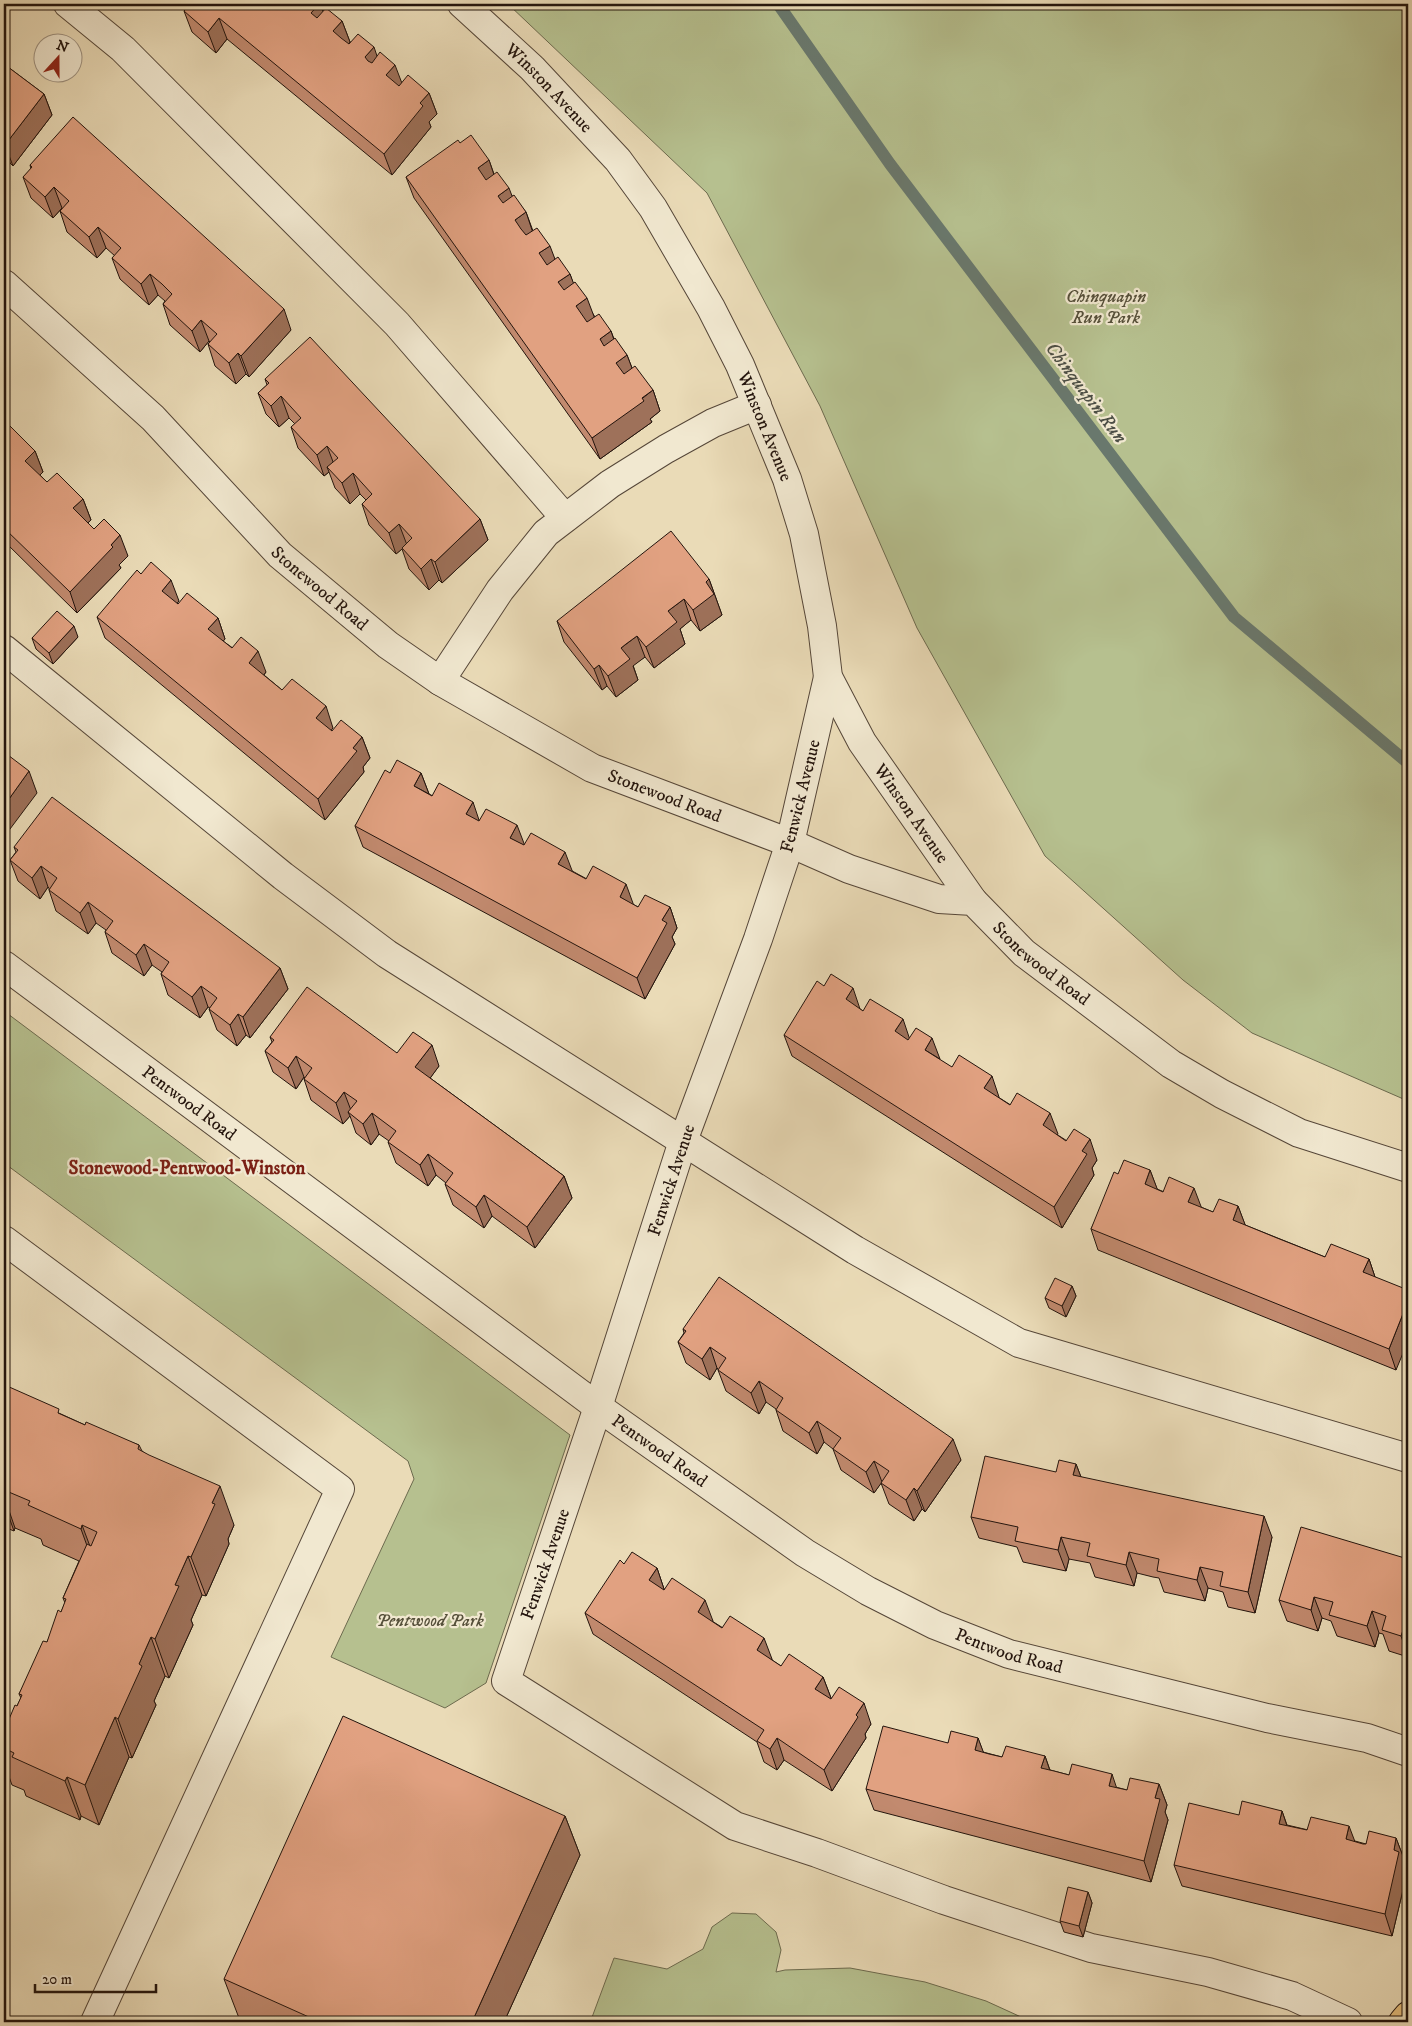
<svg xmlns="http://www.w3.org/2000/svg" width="1412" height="2026" font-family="'IM FELL DW Pica',serif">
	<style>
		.green { fill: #b6c08f; stroke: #6c6a4e }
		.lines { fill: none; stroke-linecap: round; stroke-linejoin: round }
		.stream { stroke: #69786d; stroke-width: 12 }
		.minor-casing { stroke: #554638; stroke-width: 30 }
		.major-casing { stroke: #23140d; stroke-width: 30 }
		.minor { stroke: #f1e8d0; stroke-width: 28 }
		.major { stroke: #e5be7c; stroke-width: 28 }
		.wall { fill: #c28a6f; stroke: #23140d }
		.shaded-wall { fill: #9e715a; stroke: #23140d }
		.building { fill: #e1a181; stroke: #23140d }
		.labels { text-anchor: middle; stroke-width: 4.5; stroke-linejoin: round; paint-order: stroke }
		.street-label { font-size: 18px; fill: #23140d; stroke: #f1e8d0 }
		.park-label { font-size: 18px; font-style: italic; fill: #56503a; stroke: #f1e8d0 }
		.water-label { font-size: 19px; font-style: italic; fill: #4c4e45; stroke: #f1e8d0 }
		.neighbourhood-label { font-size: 19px; font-weight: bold; fill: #7a1f14; stroke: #f1e8d0 }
	</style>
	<rect width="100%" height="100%" fill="#eadbb7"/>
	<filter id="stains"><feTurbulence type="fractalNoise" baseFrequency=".004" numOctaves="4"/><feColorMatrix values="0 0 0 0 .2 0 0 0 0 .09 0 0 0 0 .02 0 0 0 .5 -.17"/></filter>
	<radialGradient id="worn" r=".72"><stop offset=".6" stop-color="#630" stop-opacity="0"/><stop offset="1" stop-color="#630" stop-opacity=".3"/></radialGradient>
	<path class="green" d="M508 4H1408V1101L1252 1033 1183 980 1045 856 917 628 820 406 707 193Z
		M4 1011 570 1435 486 1683 445 1708 331 1657 414 1479 408 1461 4 1163Z
		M732 1913 756 1914 776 1932 781 1950 776 1972 785 1970 850 1968 925 1982 986 2001 1032 2022H594L591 2020 614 1958 667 1969 703 1949 712 1927Z"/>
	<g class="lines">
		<path class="stream" d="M778 4 890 164 1234 617 1408 763"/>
		<defs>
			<g id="minor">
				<path d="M68 4 123 49 397 324 565 518"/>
				<path id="s1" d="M462 4 532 68 618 160 653 208 711 308 740 365 787 479 804 534 822 626 828 677 862 742 973 901"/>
				<path id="s2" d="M4 284 153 418 280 555 388 645 440 681 592 768 790 843 849 869 939 899 973 901 1024 953 1171 1064 1222 1094 1299 1133 1408 1168"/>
				<path d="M4 649 283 876 387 954 855 1250 1019 1343 1408 1458"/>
				<path d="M828 677 790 843 758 939 683 1141 598 1407 506 1681 735 1826 817 1853 944 1900 1091 1948 1208 1972 1292 1996 1348 2022"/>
				<path d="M440 681 500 590 546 533 610 484 666 449 713 423 757 405"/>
				<path id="s3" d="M4 965 598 1407 805 1553 868 1591 935 1625 1009 1654 1267 1718 1367 1738 1408 1752"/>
				<path d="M4 1240 340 1489 95 2022"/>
			</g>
			<path id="major" d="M1403 2022 1408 2016"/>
		</defs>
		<use href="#minor" class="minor-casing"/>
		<use href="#major" class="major-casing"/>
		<use href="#minor" class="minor"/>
		<use href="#major" class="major"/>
	</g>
	<path class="wall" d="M184 4H320L323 11 342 21 350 42 377 56 402 83 429 93 437 114 429 122 431 127 392 175 227 39 216 53 192 32 184 11 188 6Z
		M4 64 44 94 52 115 13 166 10 163 4 171Z
		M460 143 489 160 494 174 526 212 533 231 555 259 570 274 573 283 595 317 611 331 614 339 627 355 632 368 653 390 660 411 650 419 652 422 600 459 414 198 406 177Z
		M30 165 291 330 249 377 246 374 236 384 215 366 208 344 210 342 209 341 200 352 170 325 163 304 165 301 158 295 149 305 120 279 112 258 115 256 106 248 97 258 67 232 60 211 62 208 53 218 31 198 23 177 31 169Z
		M265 379 480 519 488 540 442 583 439 580 429 590 409 569 402 549 396 554 369 525 362 504 366 500 360 494 350 504 335 488 329 472 324 476 298 448 291 427 295 424 289 418 279 427 266 414 258 393 267 385Z
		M4 426 35 451 43 472 40 475 47 482 83 499 91 520 88 523 94 529 128 556 119 565 121 568 77 613 4 541Z
		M141 574 179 601 177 603 218 618 225 639 223 641 266 672 264 675 282 690 333 728 331 730 332 731 362 737 370 758 363 767 364 772 325 820 105 638 97 617Z
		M709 579 722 615 700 631 691 620 687 623 680 629 685 644 654 668 645 657 633 665 638 680 616 697 607 686 602 690 564 642 557 621Z
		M78 637 53 664 36 649 32 638Z
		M390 773H421L429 794 479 820 638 907H670L677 928 672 937 675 944 645 999 363 847 355 826Z
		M14 847 280 968 288 989 250 1038 246 1035 237 1046 217 1030 209 1009 210 1008 208 1007 200 1018 168 995 161 974 162 972 152 965 144 976 112 953 105 932 106 930 96 923 88 934 56 911 49 890V888L48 887 40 899 18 881 10 860 16 852Z
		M860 1009 909 1038 940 1060 1097 1160 1092 1168 1094 1175 1062 1228 792 1056 784 1035Z
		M270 1037 397 1053 439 1066 430 1078 564 1176 572 1198 535 1248 492 1216 484 1228 453 1205 445 1184 446 1183 436 1175 428 1186 396 1163 388 1142 389 1141 379 1134 371 1145 356 1133 350 1116 343 1124 311 1100 304 1079 305 1078 304 1077 296 1089 273 1072 265 1051 272 1042Z
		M1150 1170 1157 1189 1213 1212 1238 1206 1245 1225 1325 1257 1369 1259 1375 1277 1396 1370 1098 1250 1091 1229 1118 1174Z
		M1072 1286 1076 1296 1066 1317 1049 1308 1045 1298Z
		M683 1329 961 1460 925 1512 922 1509 914 1521 889 1504 881 1483 874 1493 841 1470 833 1449 824 1442 817 1454 783 1431 776 1410V1409L766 1402 759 1414 726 1391 718 1370V1369L717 1368 710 1380 686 1363 678 1342 684 1333Z
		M4 1388 85 1425 139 1445 142 1451 234 1525 228 1539 229 1544 206 1596 202 1595 191 1620 193 1625 169 1678 165 1676 154 1701 156 1705 132 1758 129 1757 99 1825 81 1816 80 1820 26 1796 24 1790 12 1785 4 1763V1731L17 1706 21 1698 19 1694 47 1642 61 1612 65 1603 63 1598 79 1561 43 1545 41 1539 15 1528 14 1531 4 1527Z
		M1076 1464 1081 1477 1272 1537 1255 1613 1228 1607 1223 1592 1208 1588 1205 1601 1164 1592 1159 1578 1153 1577 1137 1573 1134 1586 1095 1577 1090 1563 1069 1559 1066 1571 1023 1562 1017 1547 979 1538 971 1517Z
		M1408 1559V1657L1389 1651 1383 1634 1379 1633 1375 1647 1337 1636 1331 1621 1322 1618 1318 1631 1287 1621 1279 1600Z
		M624 1564 657 1568 664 1589 713 1621H712L772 1659V1660L781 1666 823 1677 831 1698 830 1699 871 1724 865 1734 866 1738 832 1791 784 1760 777 1770 764 1762 757 1742 593 1634 585 1613Z
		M978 1738 983 1752 1002 1757 1045 1756 1050 1770 1127 1790 1159 1784 1167 1805 1165 1812 1168 1820 1151 1882 874 1810 866 1789 948 1743Z
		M1282 1811 1287 1825 1355 1841 1366 1844 1396 1838 1404 1859 1403 1863 1407 1873 1392 1936 1182 1886 1174 1865 1239 1815Z
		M565 1816 580 1855 504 2022H247L239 2018 224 1979Z
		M1088 1892 1092 1903 1083 1937 1064 1932 1060 1921Z"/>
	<path class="shaded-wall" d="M319 4H320L328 24 319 34 311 13Z
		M219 18 227 39 216 53 208 32Z
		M342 21 350 42 341 53 333 31Z
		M374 47 381 68 372 78 365 57Z
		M395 65 403 86 394 97 386 75Z
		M429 93 437 114 429 122 431 127 392 175 384 154 420 103Z
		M44 94 52 115 13 166 5 145Z
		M4 147 10 163 4 171Z
		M489 160 496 181 485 189 478 168Z
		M54 187 62 208 53 218 45 197Z
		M509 188 517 209 505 217 498 196Z
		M526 212 533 233 522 241 515 220Z
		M98 227 106 248 97 258 89 237Z
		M550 246 558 267 546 274 539 253Z
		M150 274 158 295 149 305 141 284Z
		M570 274 578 295 566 303 558 282Z
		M587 298 595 319 583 327 576 306Z
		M284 309 291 330 249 377 241 356Z
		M201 320 209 341 200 352 192 331Z
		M611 331 618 352 608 360 600 339Z
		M238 353 246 374 236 384 229 363Z
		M627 355 635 376 624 384 616 363Z
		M653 390 660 411 650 419 652 422 600 459 592 438Z
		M281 396 289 418 279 427 271 406Z
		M327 446 335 467H327L329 472 324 476 317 455Z
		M35 451 43 472 33 482 25 461Z
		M353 473 360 494 350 504 342 483Z
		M83 499 91 520 81 529 73 508Z
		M480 519 488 540 442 583 435 562Z
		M399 524 407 545 396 554 389 533Z
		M120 535 128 556 119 565 121 568 77 613 70 592Z
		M431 559 439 580 429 590 421 569Z
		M709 579 722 615 700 631 693 610 706 582Z
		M171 580 179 601 170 612 162 591Z
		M684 599 691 620 680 629 685 644 654 668 646 647 668 611Z
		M218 618 225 639 216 650 208 629Z
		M74 626 78 637 53 664 49 653Z
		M637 636 645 657 633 666 638 680 616 697 608 676 621 648Z
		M258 651 266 672 256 684 249 663Z
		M599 665 607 686 602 690 594 669Z
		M326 706 333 728 324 739 316 718Z
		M362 737 370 758 363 767 364 772 325 820 318 799 353 748Z
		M29 771 37 793 4 837V806Z
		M421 773 429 794 414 786Z
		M473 802 480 823 466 814Z
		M517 825 525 846 510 838Z
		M565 852 573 873 558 864Z
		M41 866 48 887 40 899 32 878Z
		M626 884 634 906 620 897Z
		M88 902 96 923 88 934 80 913Z
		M670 907 677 928 672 937 675 944 645 999 637 978 662 920Z
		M144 944 152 965 144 976 136 955Z
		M280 968 288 989 250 1038 243 1017Z
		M201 986 208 1007 200 1018 192 997Z
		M853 988 860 1009 853 1020 846 999Z
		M238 1014 246 1035 237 1046 230 1025Z
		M903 1019 910 1040 903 1052 895 1031Z
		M932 1038 940 1059 925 1050Z
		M432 1045 439 1066 423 1088 415 1067Z
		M296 1056 304 1077 296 1089 288 1068Z
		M992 1076 999 1097 992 1109 984 1088Z
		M344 1092 352 1113 348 1112 350 1116 343 1124 336 1103Z
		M372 1113 379 1134 371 1145 363 1124Z
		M1050 1113 1058 1134 1050 1146 1043 1125Z
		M1090 1139 1097 1160 1092 1168 1094 1175 1062 1228 1054 1207 1082 1151Z
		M428 1154 436 1175 428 1186 420 1165Z
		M1150 1170 1158 1191 1145 1184Z
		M564 1176 572 1198 535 1248 527 1227Z
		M1194 1188 1202 1209 1188 1202Z
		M484 1195 492 1216 484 1228 476 1207Z
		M1238 1206 1246 1227 1233 1220Z
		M1369 1259 1376 1280 1363 1272Z
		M1072 1286 1076 1296 1066 1317 1062 1306Z
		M1408 1301V1341L1396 1370 1389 1349Z
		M710 1347 717 1368 710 1380 702 1359Z
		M759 1381 766 1402 759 1414 751 1393Z
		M817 1421 824 1442 817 1454 809 1433Z
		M953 1439 961 1460 925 1512 917 1491Z
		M874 1461 882 1482 874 1493 866 1472Z
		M1076 1464 1084 1485 1073 1475Z
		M220 1486 234 1525 228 1539 229 1544 206 1596 191 1557 212 1503Z
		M914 1488 922 1509 914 1521 906 1500Z
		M4 1496 15 1528 14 1531 4 1503Z
		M1264 1516 1272 1537 1255 1613 1248 1592Z
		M82 1525 97 1565 95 1568 81 1529Z
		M1061 1537 1069 1559 1066 1571 1058 1550Z
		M1129 1552 1137 1573 1134 1586 1126 1565Z
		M188 1556 202 1595 191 1620 193 1625 169 1678 155 1639 175 1585Z
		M1200 1567 1208 1588 1205 1601 1197 1580Z
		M657 1568 664 1589 657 1601 649 1580Z
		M1314 1597 1322 1618 1318 1631 1311 1610Z
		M705 1600 713 1621 706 1633 698 1612Z
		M1372 1611 1379 1633 1375 1647 1367 1626Z
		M1405 1624 1408 1634V1656L1401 1636Z
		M151 1637 165 1676 154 1701 156 1705 132 1758 118 1719 139 1664Z
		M764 1638 772 1659 764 1672 757 1650Z
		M823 1677 831 1698 823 1710 815 1689Z
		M864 1703 871 1724 865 1734 866 1738 832 1791 824 1770 856 1715Z
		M115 1717 129 1757 99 1825 85 1785Z
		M777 1738 784 1760 777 1770 770 1749Z
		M978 1738 986 1759 975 1750Z
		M1045 1756 1052 1777 1041 1768Z
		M1112 1774 1119 1795 1109 1786Z
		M67 1777 81 1816 80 1820 65 1781Z
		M1159 1784 1167 1805 1165 1812 1168 1820 1151 1882 1144 1861 1155 1798Z
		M1282 1811 1289 1832 1279 1824Z
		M565 1816 580 1855 504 2022H472Z
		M1349 1826 1357 1847 1346 1839Z
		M1396 1838 1404 1859 1403 1863 1407 1873 1392 1936 1385 1914 1394 1850Z
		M1088 1892 1092 1903 1083 1937 1079 1926Z"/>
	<path class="building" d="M190 4H319L311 13 317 18 326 8 342 21 333 31 341 38 349 44 358 34 374 47 365 57 368 61 372 63 380 52 395 65 386 75 399 86 408 75 429 93 420 103 423 106 384 154 219 18 208 32 184 11Z
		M4 64 44 94 5 145 4 143Z
		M73 117 284 309 241 356 238 353 229 363 208 344 217 334 201 320 192 331 163 304 172 294 162 284 150 274 141 284 112 258 121 248 109 237 98 227 89 237 60 211 69 201 57 190 54 187 45 197 23 177 32 167 30 165Z
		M471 135 489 160 478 168 486 180 497 172 509 188 498 196 500 199 503 203 514 195 526 212 515 220 521 229 526 235 537 228 550 246 539 253 547 265 558 257 570 274 558 282 564 290 575 282 587 298 576 306 587 322 599 314 611 331 600 339 604 346 615 338 627 355 616 363 624 374 635 366 653 390 642 398 644 401 592 438 406 177 458 140 460 143Z
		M310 337 480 519 435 562 431 559 421 569 402 548 412 538 399 524 389 533 362 504 372 494 353 473 342 483 327 467 338 458 327 446 317 455 291 427 301 418 281 396 271 406 258 393 269 383 265 379Z
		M7 423 35 451 25 461 47 482 57 473 83 499 73 508 94 529 104 519 120 535 111 545 113 547 70 592 4 528V426Z
		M671 531 709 579 706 582 714 594 693 610 684 599 668 611 677 622 646 647 637 636 626 644 621 648 630 659 608 676 599 665 594 669 557 621Z
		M151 562 171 580 162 591 178 604 187 593 218 618 208 629 232 648 241 637 258 651 249 663 282 690 292 679 326 706 316 718 332 731 341 720 362 737 353 748 357 751 318 799 97 617 137 570 141 574Z
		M57 611 74 626 49 653 32 638Z
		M4 752 29 771 4 806Z
		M397 760 421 773 414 786 432 796 439 783 473 802 466 814 479 821 486 809 517 825 510 838 524 845 531 833 565 852 558 864 586 879 593 866 626 884 620 897 638 907 645 895 670 907 662 920 667 923 637 978 355 826 385 770 390 773Z
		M52 797 280 968 243 1017 238 1014 230 1025 209 1009 217 998 212 994 201 986 192 997 161 974 169 962 144 944 136 955 105 932 113 921 88 902 80 913 64 901 49 890 57 878 41 866 32 878 10 860 18 850 14 847Z
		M831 974 853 988 846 999 863 1011 870 999 903 1019 895 1031 908 1040 916 1028 932 1038 925 1050 952 1067 959 1055 992 1076 984 1088 1010 1105 1017 1093 1050 1113 1043 1125 1066 1141 1074 1129 1090 1139 1082 1151 1087 1154 1054 1207 784 1035 817 981 824 986Z
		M307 987 397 1053 413 1032 432 1045 415 1067 564 1176 527 1227 484 1195 476 1207 445 1184 453 1173 428 1154 420 1165 388 1142 396 1131 372 1113 363 1124 348 1112 357 1101 344 1092 336 1103 304 1079 312 1068 296 1056 288 1068 265 1051 274 1040 270 1037Z
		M1124 1160 1150 1170 1145 1184 1163 1192 1169 1177 1194 1188 1188 1202 1213 1212 1219 1199 1238 1206 1233 1220 1277 1238 1325 1257 1331 1244 1369 1259 1363 1272 1408 1290V1301L1389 1349 1091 1229 1114 1172 1118 1174Z
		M719 1277 953 1439 917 1491 914 1488 906 1500 881 1483 889 1471 874 1461 866 1472 833 1449 841 1438 817 1421 809 1433 776 1410 783 1398 759 1381 751 1393 718 1370 726 1358 710 1347 702 1359 678 1342 686 1331 683 1329Z
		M1055 1278 1072 1286 1062 1306 1045 1298Z
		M7 1386 59 1409 58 1413 85 1425 86 1422 139 1445 138 1449 149 1455 220 1486 212 1503 215 1504 191 1557 188 1556 175 1585 179 1586 155 1639 151 1637 139 1664 142 1666 118 1719 115 1717 85 1785 67 1777 65 1781 12 1757 14 1753 4 1748V1731L15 1705 17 1706 22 1695 19 1694 43 1641 47 1642 58 1610 61 1612 66 1599 63 1598 87 1544 91 1546 97 1532 82 1525 81 1529 28 1505 30 1501 4 1490V1388L5 1389Z
		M985 1456 1056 1472 1059 1460 1076 1464 1073 1475 1264 1516 1248 1592 1220 1586 1223 1572 1200 1567 1197 1580 1157 1571 1159 1559 1146 1556 1129 1552 1126 1565 1087 1556 1090 1543 1061 1537 1058 1550 1015 1541 1018 1527 971 1517Z
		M1301 1527 1408 1559V1625L1405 1624 1401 1636 1382 1630 1386 1616 1372 1611 1367 1626 1329 1615 1333 1602 1314 1597 1311 1610 1279 1600Z
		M632 1552 657 1568 649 1580 664 1590 672 1578 705 1600 698 1612 722 1628 730 1616 764 1638 757 1650 781 1666 789 1654 823 1677 815 1689 831 1699 839 1687 864 1703 856 1715 858 1717 824 1770 777 1738 770 1749 757 1741 764 1730 585 1613 620 1560 624 1564Z
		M343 1716 565 1816 472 2022H320L224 1979Z
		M883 1726 948 1743 951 1731 978 1738 975 1750 989 1754 1002 1757 1006 1746 1045 1756 1041 1768 1054 1771 1069 1775 1072 1764 1112 1774 1109 1786 1127 1790 1130 1778 1159 1784 1155 1798 1160 1799 1144 1861 866 1789Z
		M1242 1801 1282 1811 1279 1824 1307 1830 1311 1817 1349 1826 1346 1839 1363 1844H1366L1369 1831 1396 1838 1394 1850 1399 1852 1385 1914 1174 1865 1189 1803 1239 1815Z
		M1068 1887 1088 1892 1079 1926 1060 1921Z"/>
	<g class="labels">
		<g class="street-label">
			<text dy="6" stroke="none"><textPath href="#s1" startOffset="121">Winston Avenue</textPath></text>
			<text dy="6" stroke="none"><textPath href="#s1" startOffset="526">Winston Avenue</textPath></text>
			<text dy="6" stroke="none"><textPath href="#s2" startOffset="439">Stonewood Road</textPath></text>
			<text dy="6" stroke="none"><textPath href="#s2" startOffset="844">Stonewood Road</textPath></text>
			<text transform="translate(800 796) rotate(-76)" y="6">Fenwick Avenue</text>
			<text dy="6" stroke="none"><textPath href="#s1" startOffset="946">Winston Avenue</textPath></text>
			<text dy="6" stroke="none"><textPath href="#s2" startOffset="1264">Stonewood Road</textPath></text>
			<text dy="6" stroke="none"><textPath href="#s3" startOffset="231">Pentwood Road</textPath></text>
			<text transform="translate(671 1180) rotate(-72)" y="6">Fenwick Avenue</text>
			<text dy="6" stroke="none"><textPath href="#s3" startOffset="816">Pentwood Road</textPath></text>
			<text transform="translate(545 1564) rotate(-71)" y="6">Fenwick Avenue</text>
			<text dy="6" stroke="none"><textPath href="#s3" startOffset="1221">Pentwood Road</textPath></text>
		</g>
		<g class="park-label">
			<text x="1106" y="302">Chinquapin<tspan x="1106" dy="21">Run Park</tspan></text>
			<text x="430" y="1626">Pentwood Park</text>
		</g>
		<g class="water-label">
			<text transform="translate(1087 392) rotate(53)" y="7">Chinquapin Run</text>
		</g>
		<g class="neighbourhood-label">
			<text x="187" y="1174">Stonewood-Pentwood-Winston</text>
		</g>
	</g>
	<rect width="1412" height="2026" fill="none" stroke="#eadbb7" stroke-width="20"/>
	<rect x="5" y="5" width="1402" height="2016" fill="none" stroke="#23140d" stroke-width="2.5"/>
	<rect x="10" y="10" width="1392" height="2006" fill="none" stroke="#23140d"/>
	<g transform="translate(58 58) rotate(21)"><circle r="24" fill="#f1e8d0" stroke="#9f9382"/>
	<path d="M0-4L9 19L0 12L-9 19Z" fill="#8f2418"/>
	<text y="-8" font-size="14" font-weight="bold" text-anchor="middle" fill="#23140d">N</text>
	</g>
	<path d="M35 1984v8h121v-8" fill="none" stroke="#23140d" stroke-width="2.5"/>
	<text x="42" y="1984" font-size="15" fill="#23140d" stroke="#f1e8d0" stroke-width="4" paint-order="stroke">20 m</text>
	<rect width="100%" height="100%" filter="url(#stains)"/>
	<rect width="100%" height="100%" fill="url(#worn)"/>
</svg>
